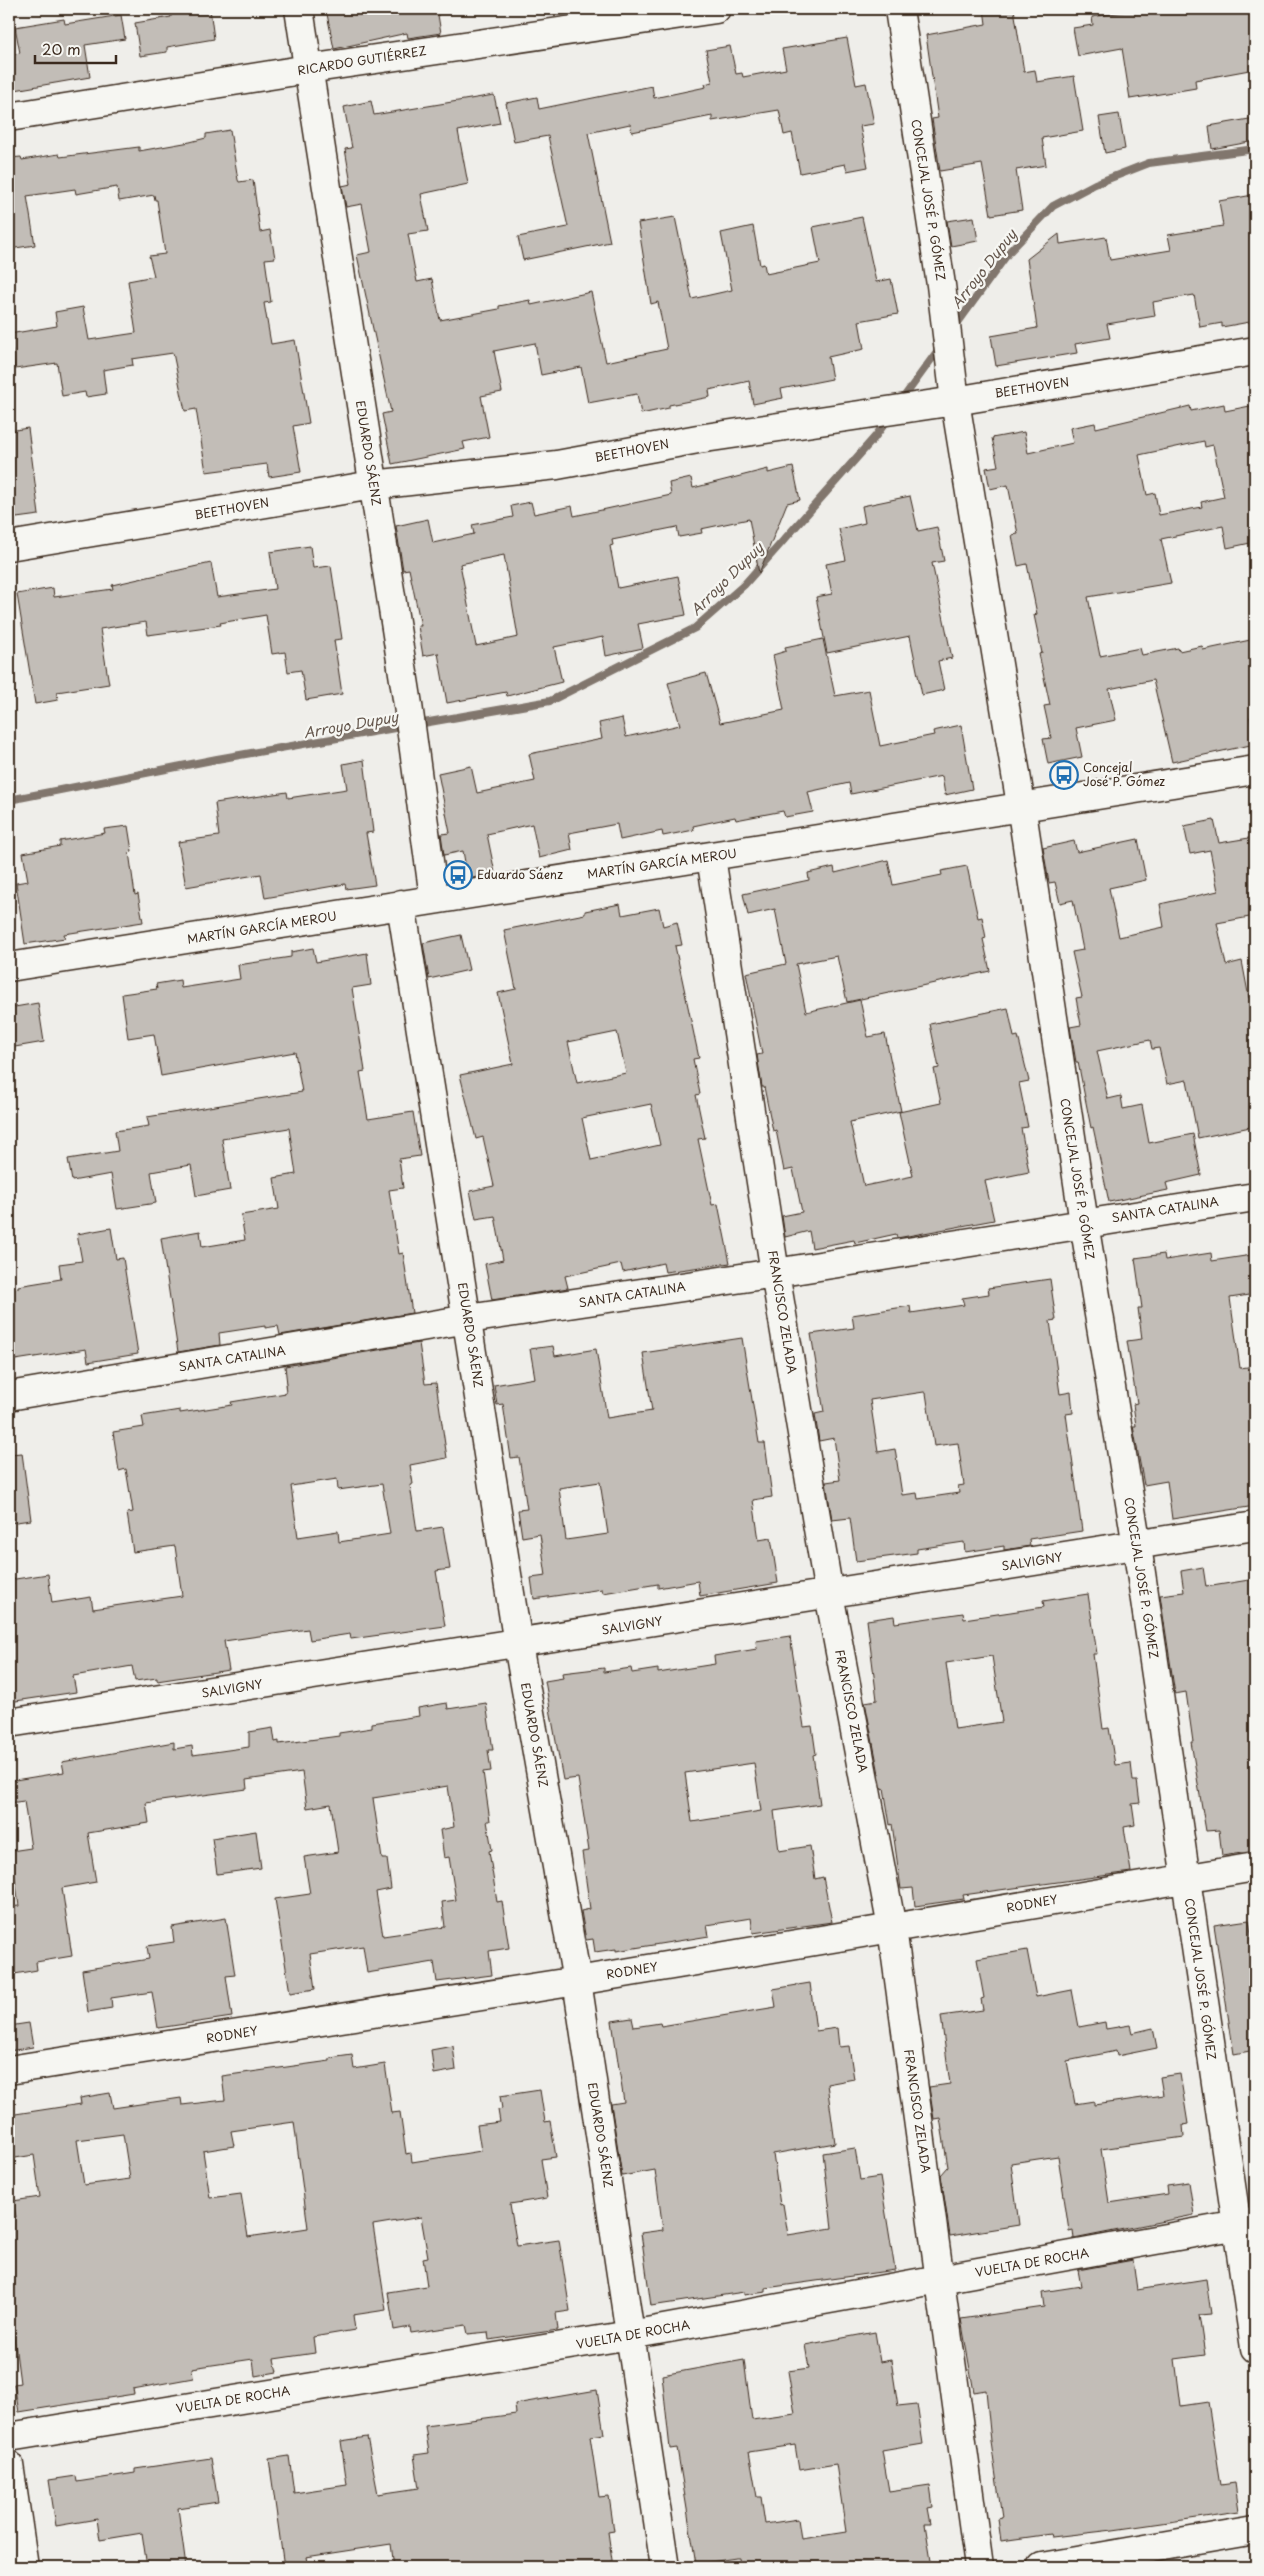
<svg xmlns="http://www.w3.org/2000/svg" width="1264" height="2576" font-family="'Playpen Sans',sans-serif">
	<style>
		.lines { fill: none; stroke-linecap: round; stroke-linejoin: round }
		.stream { stroke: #81766d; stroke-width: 8 }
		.building { fill: #c2bdb7; stroke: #3b2a1e; fill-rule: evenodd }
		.minor-casing { stroke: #3b2a1e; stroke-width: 31 }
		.minor { stroke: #f6f6f2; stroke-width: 28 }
		.labels { text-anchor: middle; stroke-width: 4.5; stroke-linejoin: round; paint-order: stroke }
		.street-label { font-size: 12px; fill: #3b2a1e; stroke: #f6f6f2 }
		.poi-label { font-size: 12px; fill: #3b2a1e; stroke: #f6f6f2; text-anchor: start }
		.water-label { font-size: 14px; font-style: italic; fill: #64564c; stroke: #f6f6f2 }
	</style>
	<rect width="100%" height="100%" fill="#efeeea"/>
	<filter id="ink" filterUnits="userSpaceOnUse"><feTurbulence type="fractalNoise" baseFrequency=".02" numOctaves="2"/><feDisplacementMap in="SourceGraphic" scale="10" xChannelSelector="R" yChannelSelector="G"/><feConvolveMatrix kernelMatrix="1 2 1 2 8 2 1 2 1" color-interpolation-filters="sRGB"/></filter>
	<g filter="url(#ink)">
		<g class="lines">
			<path class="stream" d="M954 328 1009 252 1053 206 1095 184 1149 163 1255 149
				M901 401 941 346
				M9 800 217 759 550 701 695 628 744 585 875 437 888 419"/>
		</g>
		<path class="building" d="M170 9H210L214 39 167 47V52L140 56 135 23 171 17Z
			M326 9H437L441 33 408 38 407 33 334 49Z
			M984 9H1014L1024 72 1035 70 1037 82 1074 76 1083 131 1042 138 1046 165 1016 170 1022 210 991 215 982 164 940 171 932 119 938 118 926 35 986 24Z
			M1140 9H1255V69L1195 80 1196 88 1130 99 1122 48 1078 56 1073 28 1093 25 1092 17Z
			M121 15 125 39 85 45 90 77 9 91V55L20 53 15 27 64 19 65 24Z
			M847 38 856 85 866 83 874 124 860 126 868 167 847 171 845 164 800 173 792 133 784 135 779 110 712 121V116L632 132 630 124 588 133 610 242 523 260 518 237 568 227 548 136 514 142 506 103 537 97 539 109 652 86 654 98 706 87 705 84 712 82 706 50 730 46 736 74 742 73 743 77 786 69 782 49Z
			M494 95 500 123 458 131 468 184 421 194 428 231 408 234 417 282 432 279 440 320 499 309V306L530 300 531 305 591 292 606 362 667 349 658 302 651 304 638 223 675 217 692 299 732 290 721 233 753 226 760 265 764 264 766 274 820 263 813 227 862 217 876 282 891 279 898 314 859 321 864 349 828 357 832 379 781 389 783 398 753 404 749 381 709 390 710 397 669 405V408L641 414 637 394 588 403 581 367 541 375 535 343 494 351 502 392 481 396 489 437 463 442 465 449 392 464 382 414 391 412 357 255 371 252 362 204 346 207 342 186 351 184 345 149 352 148 344 107 371 101 374 115Z
			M1119 114 1125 149 1105 153 1099 117Z
			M1255 118V141L1212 149 1209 126Z
			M230 130 238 180 239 182 253 180 260 232 270 230 275 258 265 259 271 302 264 303 271 344 295 340 309 423 293 426 301 472 269 477 267 464 206 472 196 409 185 411 173 353 132 359 133 365 103 370 106 394 86 397 85 392 62 396 57 363 15 369 9 334 57 326 55 312 83 307 89 340 136 333 128 281 154 276 149 256 165 254 157 200H155L154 195 119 201 117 187 76 194 75 189 27 196 35 245 9 249V158L21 157 22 160 59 154 60 157 139 147V151L190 142 206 138V134Z
			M1253 195 1255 321 1222 327V323L1200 327 1194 295 1153 302 1155 316 1107 324 1110 338 1075 344 1077 353 996 366 991 336 1037 328 1027 259 1059 234 1060 244 1106 237 1110 260 1171 250 1168 235 1223 226 1219 201Z
			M974 217 978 241 951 246 947 221Z
			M1224 404 1225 411 1255 405V542L1227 548 1223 526 1161 539 1171 583 1088 597 1100 656 1140 648 1142 655 1178 648 1179 651 1202 646 1203 650 1255 639V716L1250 717 1255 744 1172 762 1153 680 1109 689 1116 720 1076 728 1082 757 1048 764 1043 739 1051 738 1044 706 1050 705 1039 654 1042 653 1034 615 1037 614 1027 564 1018 566 1012 535 1018 534 1008 485 990 489 986 468 998 466 992 438 1024 432 1028 453 1073 443 1070 428 1095 423 1096 428 1190 406 1191 411ZM1204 441 1205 447 1213 445 1224 497 1201 502 1202 507 1159 515 1155 493 1147 495 1139 455Z
			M28 428 39 515 9 519V431Z
			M793 467 800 500 787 503 759 573 749 519 701 529 702 533 679 537 677 527 612 540 613 545 610 546 618 588 678 576 686 615 638 624 643 648 606 656 603 637 554 647 562 682 507 696 506 692 447 703 438 653 423 656 418 626H421L409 569 403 570 396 526 428 519 433 543 474 534 472 525 513 517 511 506 531 502 534 514 572 506 574 516 671 495 669 483 691 478 693 488 768 469V473ZM504 555 518 637 476 646 460 564Z
			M910 496 918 531 937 527 944 561 932 563 952 658 938 661 944 690 922 695 910 636 827 653 816 597 832 594 826 564 846 560 839 529 865 523 862 506Z
			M310 546 313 568 331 566 342 639 334 640 342 694 306 700 301 670 288 672 285 652 272 654 266 615 220 623 221 625 148 635 146 622 100 629 109 684 57 692 58 700 35 704 17 594 53 588 54 597 113 589 112 585 211 563 217 597 275 589 270 552Z
			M823 639 835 696 869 690 880 746 934 735 933 731 961 725 972 789 945 795 942 776 851 794 849 783 808 792 813 812 785 817 783 811 736 820 735 817 693 826 694 830 663 836 662 831 620 840 617 824 569 833 572 850 539 858 532 824 487 834 495 873 468 879 463 851 444 855 441 834 450 833 438 773 471 766 477 793 535 781 529 754 602 739 599 723 622 718 626 737 680 725 668 683 706 673 720 723 784 710 773 655 786 651 785 647Z
			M364 760 373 832 366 833 375 885 346 889 345 884 265 898 261 874 186 887 178 842 219 836 215 803 287 792 288 798 347 789 343 764Z
			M1214 820 1219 843 1255 837V916L1217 923 1226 965 1242 961 1249 998 1255 997V1126L1198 1138 1187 1080 1167 1084 1159 1048 1152 1049 1150 1040 1097 1051 1108 1099 1121 1096 1123 1109 1142 1105 1149 1143 1193 1134 1201 1175 1166 1183 1168 1190 1109 1202 1093 1127 1091 1128 1078 1062H1076L1070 1027 1081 1025 1076 998 1082 997 1072 952 1083 950 1073 900 1060 903 1055 882 1049 883 1043 848 1074 841 1077 852 1138 839 1146 880 1109 888 1119 937 1164 927 1160 904 1218 891 1210 850 1190 854 1184 826Z
			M128 826 132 851 129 852 135 895 138 894 143 922 64 934 65 938 25 944 16 883 28 881 23 853 60 846V841L105 833 104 829Z
			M888 860 893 885 942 875 941 871 967 866 978 918 982 917 986 938 983 939 990 971 847 1002 837 956 796 964 806 1012 860 1000 868 1037 885 1034 901 1111 850 1122 864 1186 913 1176 899 1112 941 1103 934 1069 939 1068 930 1024 1008 1008 1014 1037 1018 1036 1029 1081 1019 1083 1028 1127 1021 1128 1029 1172 985 1181 994 1220 897 1238 896 1234 855 1243 854 1240 812 1248 809 1231 785 1237 782 1216 802 1212 793 1169 784 1171 776 1130 773 1131 764 1087H762L757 1055 762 1054 746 973 786 964 775 909 748 915 743 894 809 880 808 873 834 867 835 873Z
			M620 904 622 915 659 908 663 926 677 922 682 945 675 946 699 1058 693 1059 700 1094 696 1095 705 1138 698 1139 712 1205 718 1204 730 1263 665 1272 663 1263 623 1272 621 1264 565 1276 568 1288 492 1300 485 1264 503 1260 495 1216 476 1219 470 1191 494 1186 483 1137 476 1139 460 1075 513 1064 498 993 516 989 504 930 585 914V911ZM617 1032 626 1073 577 1083 568 1042ZM651 1104 660 1145 591 1160 582 1118Z
			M461 935 469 970 429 979 423 943Z
			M313 948 316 962 367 953 371 985 352 988 365 1071 360 1072 368 1119 413 1112 420 1156 399 1159 403 1188 389 1190 399 1254 403 1253 412 1313 280 1335 278 1326 265 1328V1326L219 1333 220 1345 178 1352 161 1238 200 1231 202 1247 245 1240 241 1215 279 1209 274 1178 296 1174 289 1128 222 1139 230 1190 196 1196 191 1165 151 1172 156 1203 117 1209 111 1174 72 1181 68 1159 118 1151 115 1131 149 1126 147 1117 302 1092 295 1052 161 1076 154 1034 128 1038 122 994 157 989 156 984 180 980 181 988 240 979 238 965 291 957V952Z
			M38 1003 44 1042 9 1048V1008Z
			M111 1228 116 1259 123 1258 138 1354 88 1362 86 1349 9 1361V1290L18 1288V1286L61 1279 59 1264 82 1261 77 1234Z
			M1211 1253 1212 1261 1252 1255 1255 1294 1230 1298 1240 1368 1255 1366V1506L1172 1519 1167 1481 1144 1485 1133 1426H1136L1133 1404 1137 1403 1127 1341 1142 1339 1138 1308H1142L1135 1258 1164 1254 1165 1260Z
			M1050 1279 1056 1320 1050 1321 1060 1394 1071 1392 1073 1413 1066 1414 1082 1531 1029 1539 1030 1546 1004 1550V1546L965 1552 964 1542 917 1549V1553L856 1561 850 1518 832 1520 826 1482 840 1480 834 1438 819 1441 815 1414 824 1412 811 1334 854 1328 852 1315 910 1306 911 1313 964 1305 962 1298 989 1294 988 1288ZM924 1392 926 1393 934 1446 958 1443 964 1485 958 1486 959 1493 918 1499 917 1493 902 1495 895 1449 878 1452 870 1400Z
			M742 1338 759 1443H765L772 1497 753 1500 759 1540 771 1538 778 1583 700 1596 698 1581 658 1588V1584L603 1593 602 1589 534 1599 531 1578 546 1576 540 1534 522 1537 518 1510 527 1509 519 1457 511 1458 503 1404 497 1405 494 1385 535 1378 530 1349 553 1346 555 1356 596 1349 607 1418 652 1411 643 1353ZM600 1482 608 1534 566 1540 559 1488Z
			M419 1343 425 1384 436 1383 447 1458 410 1465 413 1484 410 1485 417 1531 443 1527 450 1569 436 1571 445 1626 351 1639 350 1634 310 1640 308 1629 224 1641 229 1670 157 1681V1678L135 1681 132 1666 73 1676 76 1692 9 1702V1580L48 1574 52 1603 91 1597 93 1609 182 1596 175 1546 133 1552 127 1513 133 1512 126 1469 119 1471 113 1432 144 1427 142 1416 180 1410V1413L232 1405 231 1402 286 1393 285 1384H287L285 1366ZM337 1479 338 1490 382 1484 390 1534 339 1542 338 1531 298 1537 291 1486Z
			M22 1453 31 1520 9 1523V1454Z
			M1203 1567 1206 1587 1255 1579V1851L1222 1856 1219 1830 1206 1831 1191 1742H1193L1186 1692 1175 1694 1160 1595 1184 1592 1181 1571Z
			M1088 1594 1097 1654H1093L1103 1729 1109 1728 1115 1765 1131 1763 1133 1781H1137L1140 1803 1132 1804 1135 1825 1124 1827 1131 1872 963 1895 964 1899 915 1906 913 1888 901 1889 892 1824 890 1825 884 1788 882 1789 865 1702 877 1700 867 1620 894 1616 895 1623 963 1613 964 1619 1044 1607 1043 1601ZM992 1656 1002 1722 955 1729 946 1663Z
			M790 1636 804 1727 812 1726 816 1754 813 1755 820 1804 774 1811 779 1851 810 1846 815 1879 823 1877 832 1922 753 1933 751 1918 707 1925 709 1936 616 1951V1949L595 1952 593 1939 586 1940 581 1911 590 1909 582 1852 589 1851 578 1778 563 1780 545 1681 563 1678 562 1673 604 1668V1672L631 1668 632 1673 658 1669V1673L715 1664 714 1656 757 1649 756 1641ZM754 1763 761 1811 692 1822 685 1773Z
			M447 1703 448 1709 486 1703 493 1750H488L491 1771 483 1772 490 1821H487L492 1850 489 1851 497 1902 502 1901 509 1948 489 1951 492 1975 437 1982 434 1962 367 1973 363 1946 310 1954 315 1989 290 1993 275 1899 310 1894 304 1857 338 1852 331 1804 307 1808 302 1772 246 1780 247 1789 146 1803 149 1823 88 1833 96 1882 62 1888 72 1956 36 1962 37 1970 9 1975V1907L19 1906 11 1851 31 1848 24 1801 9 1803V1781L64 1772 62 1762 174 1742V1749L192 1746 193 1755 249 1747V1732L273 1728 275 1742 279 1741V1744L339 1736V1733L372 1728V1723L419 1716 418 1708ZM448 1786 454 1827 440 1830 444 1858 449 1857 456 1900 442 1902 445 1927 383 1936 376 1892 391 1889 387 1859H382L373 1798Z
			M256 1831 261 1868 217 1874 212 1838Z
			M226 1918 235 1975 226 1976 232 2017 158 2028 152 1992 111 1998 112 2008 88 2012 82 1970 149 1959 147 1946 174 1942 172 1927Z
			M1249 1920 1255 1961V2050L1234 2054 1214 1925Z
			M1027 1950 1036 1997 1072 1990 1079 2027 1105 2022 1106 2029 1130 2025 1132 2033 1153 2028 1157 2048 1117 2056 1116 2051 1067 2061 1075 2104 1094 2101V2105L1163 2095 1160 2077 1180 2074 1188 2124 1183 2125 1184 2137 1101 2149 1109 2203 1168 2194 1167 2185 1189 2182 1194 2215 1074 2239 1073 2230 1069 2231 1058 2156 1011 2163 1019 2225 950 2236 941 2175 948 2167 940 2118 934 2119 929 2087 950 2084 941 2016 983 2010 981 1999 984 1998 977 1959Z
			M810 1983 816 2031 837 2028 839 2047 849 2046 854 2079 827 2084 835 2143 773 2154 780 2205 783 2204 788 2235 832 2228 823 2153 855 2148 860 2180 880 2177 895 2270 766 2288V2292L744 2295V2292L651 2306 641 2233 663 2230 655 2170 622 2176 611 2104 624 2102 612 2021 632 2018 634 2027 660 2023 661 2026 776 2007 773 1989Z
			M29 2023 33 2047 9 2051V2026Z
			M453 2046 456 2070 434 2074 431 2050Z
			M352 2055 354 2069 385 2064 392 2113 400 2112 406 2154 411 2153 412 2162 481 2151 477 2125 500 2122 498 2110 502 2109 500 2096 540 2090 545 2122 550 2121 556 2157 541 2159 547 2198 510 2204 517 2246 559 2240 570 2311 556 2313 558 2330 489 2340 488 2332 468 2334 466 2325 411 2333 410 2327 394 2330 388 2292 427 2286 423 2258 428 2257 421 2217 373 2225 386 2310 353 2315 355 2330 313 2337 315 2353 274 2359 277 2372 255 2376 253 2359 192 2368 193 2378 133 2389 134 2394 19 2412 14 2384 20 2383 9 2298V2218L16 2217 13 2201 40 2197 34 2155 9 2159V2115L81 2104 80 2098 110 2093 113 2108 181 2098 182 2105 225 2100 222 2076 330 2061V2058ZM294 2122 308 2228 248 2237 241 2194 210 2198 203 2151 234 2146 231 2131ZM123 2134 130 2179 84 2185 77 2140Z
			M1133 2260 1137 2290 1206 2279 1211 2314 1199 2315 1205 2355 1175 2359 1181 2406 1208 2402 1221 2485 1235 2483 1239 2512 1113 2530 1052 2537 1051 2534 1001 2541 998 2519 1002 2518 991 2442 986 2390 974 2392 961 2319 1044 2307 1042 2292 1081 2286 1078 2270Z
			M875 2332 880 2362 891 2360 898 2406 917 2404 923 2444 882 2451 889 2491 930 2485 933 2507 928 2508 931 2524H925L932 2567H740L739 2558H736L696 2564 677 2448 670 2449 662 2375 744 2360 752 2420 795 2414 788 2371 809 2368 805 2345ZM795 2445 799 2470 836 2464 846 2532 801 2539 798 2519 765 2524 761 2497H757L749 2452Z
			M597 2390 604 2434 590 2436 599 2497 609 2496 614 2531 608 2532 613 2567H435L434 2563 394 2567 391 2544 306 2557 308 2567H284L269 2459 289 2456 294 2493 347 2485 341 2441 367 2437 378 2494 419 2488 414 2455 429 2453 425 2426 516 2414 515 2404Z
			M211 2458 218 2502 178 2508 186 2567H147L142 2533 100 2540 97 2519 56 2526 49 2480 76 2476 77 2482 135 2473V2469Z"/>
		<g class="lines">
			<defs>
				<path id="minor" d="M299 9 408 705 434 898
					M899 9 941 285 955 401 1021 805 1084 1223 1137 1546 1255 2348
					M9 117 308 69 716 9
					M9 546 373 485 557 465 698 439 955 401 1255 351
					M711 857 775 1273 829 1594 892 1928 979 2567
					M401 904 518 1644 577 1981 665 2567
					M9 967 1255 770
					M9 1396 468 1319 775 1273 1255 1197
					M9 1723 1255 1526
					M9 2070 577 1981 1255 1867
					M9 2437 630 2335 1255 2222
					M9 2465 24 2567
					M1042 2567 1255 2530"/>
			</defs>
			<use href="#minor" class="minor-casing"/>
			<use href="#minor" class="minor"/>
		</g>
	</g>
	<defs>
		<symbol id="bus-ring" viewBox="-11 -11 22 22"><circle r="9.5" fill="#f6f6f2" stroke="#1f6fb2" stroke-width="1.5"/><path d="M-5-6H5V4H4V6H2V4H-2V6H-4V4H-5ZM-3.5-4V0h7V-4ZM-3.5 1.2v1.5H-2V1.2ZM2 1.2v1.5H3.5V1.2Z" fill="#1f6fb2"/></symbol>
	</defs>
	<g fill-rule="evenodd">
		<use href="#bus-ring" x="1048" y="759" width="32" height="32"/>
		<use href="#bus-ring" x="442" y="859" width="32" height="32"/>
	</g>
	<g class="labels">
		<g class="street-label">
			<text transform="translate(362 61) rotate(-9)" y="4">RICARDO GUTIÉRREZ</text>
			<text transform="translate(928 200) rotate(81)" y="4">CONCEJAL JOSÉ P. GÓMEZ</text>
			<text transform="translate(1032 388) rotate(-9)" y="4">BEETHOVEN</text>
			<text transform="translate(632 451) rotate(-11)" y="4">BEETHOVEN</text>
			<text transform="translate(368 453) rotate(81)" y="4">EDUARDO SÁENZ</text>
			<text transform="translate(232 509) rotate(-10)" y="4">BEETHOVEN</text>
			<text transform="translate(662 864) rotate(-8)" y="4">MARTÍN GARCÍA MEROU</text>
			<text transform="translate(262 928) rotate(-9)" y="4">MARTÍN GARCÍA MEROU</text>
			<text transform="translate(1077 1179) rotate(81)" y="4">CONCEJAL JOSÉ P. GÓMEZ</text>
			<text transform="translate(1165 1210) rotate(-9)" y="4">SANTA CATALINA</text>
			<text transform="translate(632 1295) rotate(-9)" y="4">SANTA CATALINA</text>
			<text transform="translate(782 1312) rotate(81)" y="4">FRANCISCO ZELADA</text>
			<text transform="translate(470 1335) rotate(81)" y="4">EDUARDO SÁENZ</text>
			<text transform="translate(232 1359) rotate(-9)" y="4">SANTA CATALINA</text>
			<text transform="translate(1032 1562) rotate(-9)" y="4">SALVIGNY</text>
			<text transform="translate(1141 1578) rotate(81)" y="4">CONCEJAL JOSÉ P. GÓMEZ</text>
			<text transform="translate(632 1626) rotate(-9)" y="4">SALVIGNY</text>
			<text transform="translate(232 1689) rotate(-9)" y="4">SALVIGNY</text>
			<text transform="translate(851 1711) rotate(79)" y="4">FRANCISCO ZELADA</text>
			<text transform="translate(534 1735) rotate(80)" y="4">EDUARDO SÁENZ</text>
			<text transform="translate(1032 1904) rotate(-10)" y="4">RODNEY</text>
			<text transform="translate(632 1971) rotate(-9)" y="4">RODNEY</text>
			<text transform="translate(1200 1979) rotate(82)" y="4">CONCEJAL JOSÉ P. GÓMEZ</text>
			<text transform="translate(232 2035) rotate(-9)" y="4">RODNEY</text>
			<text transform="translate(917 2111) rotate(82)" y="4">FRANCISCO ZELADA</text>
			<text transform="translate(600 2135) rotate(81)" y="4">EDUARDO SÁENZ</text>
			<text transform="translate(1032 2263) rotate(-10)" y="4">VUELTA DE ROCHA</text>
			<text transform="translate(633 2335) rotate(-10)" y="4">VUELTA DE ROCHA</text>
			<text transform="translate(233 2400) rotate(-9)" y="4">VUELTA DE ROCHA</text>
		</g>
		<g class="poi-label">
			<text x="1083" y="772">Concejal<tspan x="1083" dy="14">José P. Gómez</tspan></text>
			<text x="477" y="879">Eduardo Sáenz</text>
		</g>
		<g class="water-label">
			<text transform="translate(984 269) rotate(-52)" y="5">Arroyo Dupuy</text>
			<text transform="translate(727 579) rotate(-45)" y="5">Arroyo Dupuy</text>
			<text transform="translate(351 725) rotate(-10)" y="5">Arroyo Dupuy</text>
		</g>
	</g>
	<rect width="1264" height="2576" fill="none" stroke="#f6f6f2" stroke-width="30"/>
	<rect x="15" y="15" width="1234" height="2546" fill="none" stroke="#3b2a1e" stroke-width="2" filter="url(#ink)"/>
	<path d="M35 55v8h81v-8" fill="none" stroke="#3b2a1e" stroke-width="2.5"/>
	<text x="42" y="55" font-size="15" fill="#3b2a1e" stroke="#f6f6f2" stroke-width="4" paint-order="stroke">20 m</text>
</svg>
